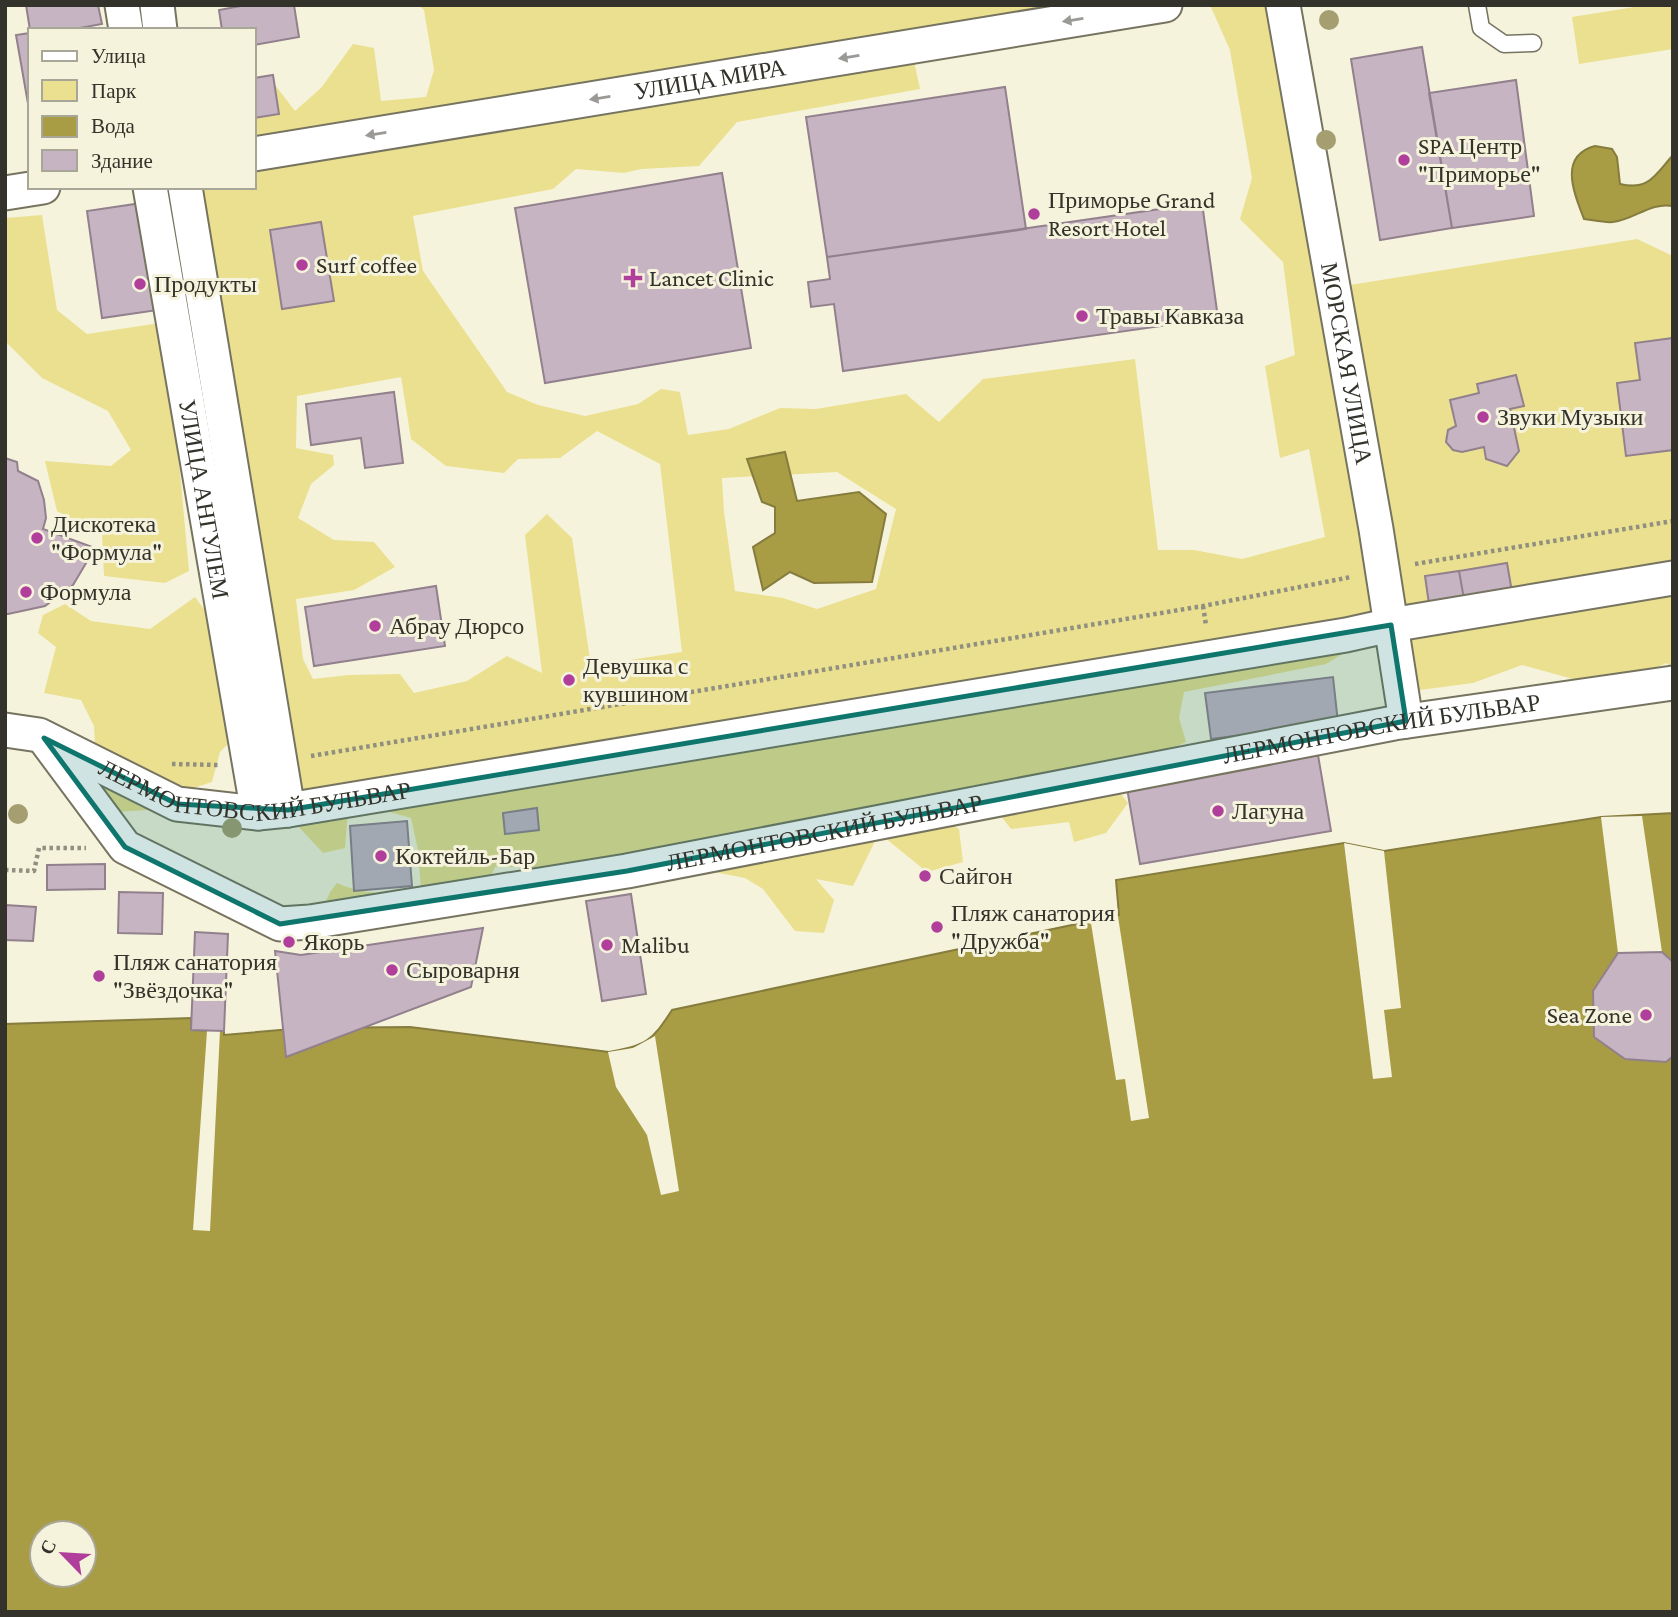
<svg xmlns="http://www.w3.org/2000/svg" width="1678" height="1617" font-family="'Crimson Pro',serif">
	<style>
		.green { fill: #eae08f; fill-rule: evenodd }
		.water { fill: #a89c45; stroke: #857c3d; stroke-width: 2; fill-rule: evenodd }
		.pier { fill: #f6f3dd }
		.building { fill: #c7b4c2; stroke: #92808d; stroke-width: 2 }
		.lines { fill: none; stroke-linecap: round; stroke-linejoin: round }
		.lane-casing { stroke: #767460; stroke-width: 19 }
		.street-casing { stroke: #767460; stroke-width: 37 }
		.path { stroke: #918f80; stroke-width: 4.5; stroke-dasharray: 3.5 3.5; stroke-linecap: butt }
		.lane { stroke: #fff; stroke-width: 16 }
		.street { stroke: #fff; stroke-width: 33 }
		.tree { fill: #a49e71 }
		.oneway { fill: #9a9995 }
		.marked { fill: #0f766e; fill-opacity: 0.2; stroke: #0f766e; stroke-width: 5; stroke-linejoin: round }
		.poi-dot { fill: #af3f9b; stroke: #f6f3dd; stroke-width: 2.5 }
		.labels { text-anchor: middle; stroke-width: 6; stroke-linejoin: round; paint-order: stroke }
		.street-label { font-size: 24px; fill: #34332b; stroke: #f6f3dd }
		.poi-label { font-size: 24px; fill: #34332b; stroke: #f6f3dd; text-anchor: start }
	</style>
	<rect width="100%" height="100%" fill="#f6f3dd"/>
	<path class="green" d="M418 5H1068L907 29 920 89 737 122 699 166 641 169 624 173 576 169 553 189 413 216 423 271 507 392 538 405 585 416 638 404 661 389 680 392 688 435 729 429 780 408 816 409 906 394 939 422 983 379 1135 359 1158 550H1194L1242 559 1325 537 1309 449 1280 458 1265 366 1295 355 1283 262 1240 219 1252 178 1230 50 1210 5H1276L1319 290 1637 239 1673 256V668L1666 663 1613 690 1522 665 1473 683 1405 692 1390 625 1326 664 1184 692 1179 718 1186 742 1154 757 1115 787 1128 803 1106 833 1074 842 1069 822 1011 829 997 811 934 813 959 829 963 862 927 872 879 833 853 886 816 879 834 900 824 933 795 931 763 889 745 878 714 872 719 841 532 894 524 867H495L478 907 317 922 330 892 337 883C365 896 392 894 421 889L418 850 411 818 386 811H348L345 848 323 853 297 825 200 187H254V82L272 81 295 111 321 88 353 44 374 48 381 101 426 97 434 70 424 10ZM401 377 411 439 446 466 504 473 518 459 560 458 597 431 660 464 682 652 591 666 572 538 547 514 525 535 542 673 507 656 467 681 414 693 400 674 349 675 313 679 303 659 296 599 354 590 395 567 374 542 334 540 298 518 311 484 334 465 333 455 296 448 297 396ZM837 472 896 509 876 589 817 609 783 598 735 591 724 512 722 478Z
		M1647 5H1673V49L1579 64 1572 17Z
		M42 215 57 310 87 334 160 323 180 472 189 571 165 583 104 576 102 535 57 511 45 461 111 466 131 450 108 411 42 378 5 341V218Z
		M195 597 212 620 240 732 220 752 212 782 181 792 152 789 149 810 115 812 98 800 94 726 81 700 44 693 56 647 38 633 43 615 65 604 91 621 150 629Z"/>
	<path class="water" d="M1595 146 1612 149 1617 157 1620 184C1649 191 1655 175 1673 155V206C1650 202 1636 219 1613 222 1604 223 1593 220 1584 219 1574 193 1558 156 1595 146Z
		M785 452 797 501 859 492 886 514 872 582 814 583 790 572 763 590 753 547 775 533V507L762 502 747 459Z
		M1673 813V1612H5V1024L191 1018V1030L224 1031V1035L303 1028 410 1027 609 1052C646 1046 652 1041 672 1010L1119 915 1116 880 1344 843 1384 851 1601 817ZM42 1533H84V1575H42Z"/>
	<path class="pier" d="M1642 816 1662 952 1673 962 1666 1062 1625 1059 1594 1037 1593 991 1618 953 1601 817Z
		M1344 843 1384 851 1401 1008 1384 1010 1392 1077 1373 1079Z
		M1113 884 1149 1118 1131 1121 1125 1079 1116 1080 1090 917 1116 912Z
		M207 1031H220L210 1231 193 1230Z
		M655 1036 679 1191 661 1195 647 1135 616 1087 608 1052 633 1048Z"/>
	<path class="building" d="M26 5H98L102 24 69 30H30Z
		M246 5H294L299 37 254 45V30H222L219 10Z
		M30 33V115L16 35Z
		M1422 47 1452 228 1380 240 1351 59Z
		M273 75 279 114 254 118V78Z
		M1516 80 1534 216 1452 228 1429 93Z
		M1005 87 1026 229 827 257 806 117Z
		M722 173 751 348 545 383 515 208Z
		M142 203 158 310 102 318 87 211Z
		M1202 203 1218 318 843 371 834 304 811 307 808 282 830 279 827 257Z
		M321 222 334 301 282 309 270 230Z
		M1673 338V450L1626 456 1617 383 1640 380 1635 343Z
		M1516 375 1524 406 1510 409 1519 451 1507 466 1486 459 1484 447 1462 452 1453 450 1446 442 1448 430 1456 426 1450 400 1479 393 1477 384Z
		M394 392 403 463 365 468 361 438 311 445 306 404Z
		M5 458 17 462 18 471 38 481 44 500 46 518 43 529 95 548 73 585 45 606 8 614H5Z
		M1507 563 1512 592 1464 599 1459 571Z
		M1459 571 1464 599 1429 604 1425 576Z
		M436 586 445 646 314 666 305 607Z
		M1333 677 1338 723 1211 739 1205 693Z
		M1318 755 1331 831 1140 864 1127 788Z
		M537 808 539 830 505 834 503 813Z
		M407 821 412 886 354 891 350 826Z
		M105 864V889L47 890V865Z
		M119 892 163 893 162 934 118 933Z
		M631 894 646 994 602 1001 586 901Z
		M5 905 36 907 33 941 5 940Z
		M483 928 471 987 286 1057 275 951 301 955Z
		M195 932 228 934 224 1031 191 1030Z
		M1662 952 1673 962V1056L1666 1062 1625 1059 1594 1037 1593 991 1618 953Z"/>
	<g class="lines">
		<defs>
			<path id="lane" d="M1477 5 1481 28 1504 44 1533 43"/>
			<g id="street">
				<path d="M122 5 126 30"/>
				<path d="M157 5 160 30"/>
				<path id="s1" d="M1283 5 1376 529 1406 721"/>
				<path id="s2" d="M254 154 1165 5"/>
				<path id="s3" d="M150 187 258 813"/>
				<path d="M185 187 288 810"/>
				<path d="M5 193 43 187"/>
				<path id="s4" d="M5 730 39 735 177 804 258 813 288 810 1346 635 1391 625 1673 578"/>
				<path id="s5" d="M44 738 125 847 280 924 310 922 627 871 1394 723 1673 683"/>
			</g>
		</defs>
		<use href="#lane" class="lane-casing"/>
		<use href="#street" class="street-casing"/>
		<path class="path" d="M1415 564 1673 521
			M1203 606 1206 625
			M311 756 1203 606 1351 577
			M172 764 219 765
			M5 870 34 871 39 848H86"/>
		<use href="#lane" class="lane"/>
		<use href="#street" class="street"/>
	</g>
	<g class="tree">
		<circle cx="1329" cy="20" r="10"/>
		<circle cx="1326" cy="140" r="10"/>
		<circle cx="18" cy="814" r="10"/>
		<circle cx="232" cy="828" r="10"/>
	</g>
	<defs><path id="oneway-solid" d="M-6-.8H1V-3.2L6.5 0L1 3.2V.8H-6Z" transform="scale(1.75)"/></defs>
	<g class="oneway">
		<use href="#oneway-solid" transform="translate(1073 20) rotate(171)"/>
		<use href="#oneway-solid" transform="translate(849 57) rotate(171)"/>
		<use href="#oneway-solid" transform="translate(600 98) rotate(171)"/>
		<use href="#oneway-solid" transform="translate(376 134) rotate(171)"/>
	</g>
	<path class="marked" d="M1391 625 1406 721 627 871 280 924 125 847 44 738 177 804 288 810Z"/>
	<g class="poi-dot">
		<circle cx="1404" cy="160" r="7"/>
		<circle cx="1034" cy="214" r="7"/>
		<circle cx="302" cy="265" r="7"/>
		<path d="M629.5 267.5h7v7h7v7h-7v7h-7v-7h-7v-7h7z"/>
		<circle cx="140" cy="284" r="7"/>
		<circle cx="1082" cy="316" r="7"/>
		<circle cx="1483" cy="417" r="7"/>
		<circle cx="37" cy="538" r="7"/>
		<circle cx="26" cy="592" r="7"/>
		<circle cx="375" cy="626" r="7"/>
		<circle cx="569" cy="680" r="7"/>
		<circle cx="1218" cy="811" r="7"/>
		<circle cx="381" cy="856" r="7"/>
		<circle cx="925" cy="876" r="7"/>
		<circle cx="937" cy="927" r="7"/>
		<circle cx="289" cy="942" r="7"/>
		<circle cx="607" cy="945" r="7"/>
		<circle cx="392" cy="970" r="7"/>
		<circle cx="99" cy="976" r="7"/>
		<circle cx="1646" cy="1015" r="7"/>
	</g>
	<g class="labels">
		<g class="street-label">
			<text dy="8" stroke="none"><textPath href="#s2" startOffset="462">УЛИЦА МИРА</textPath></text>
			<text dy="8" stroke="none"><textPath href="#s1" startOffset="364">МОРСКАЯ УЛИЦА</textPath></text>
			<text dy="8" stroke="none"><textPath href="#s3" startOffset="317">УЛИЦА АНГУЛЕМ</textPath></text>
			<text dy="8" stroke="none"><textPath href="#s5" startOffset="1428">ЛЕРМОНТОВСКИЙ БУЛЬВАР</textPath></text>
			<text dy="8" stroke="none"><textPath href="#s4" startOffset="264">ЛЕРМОНТОВСКИЙ БУЛЬВАР</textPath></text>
			<text dy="8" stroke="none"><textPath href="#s5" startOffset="861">ЛЕРМОНТОВСКИЙ БУЛЬВАР</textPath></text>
		</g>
		<g class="poi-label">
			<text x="1418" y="154">SPA Центр<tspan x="1418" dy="28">"Приморье"</tspan></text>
			<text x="1048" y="208">Приморье Grand<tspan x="1048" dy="28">Resort Hotel</tspan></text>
			<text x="316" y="273">Surf coffee</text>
			<text x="649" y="286">Lancet Clinic</text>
			<text x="154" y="292">Продукты</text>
			<text x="1096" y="324">Травы Кавказа</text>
			<text x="1497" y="425">Звуки Музыки</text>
			<text x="51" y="532">Дискотека<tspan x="51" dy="28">"Формула"</tspan></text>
			<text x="40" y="600">Формула</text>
			<text x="389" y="634">Абрау Дюрсо</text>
			<text x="583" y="674">Девушка с<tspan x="583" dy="28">кувшином</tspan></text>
			<text x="1232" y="819">Лагуна</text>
			<text x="395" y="864">Коктейль-Бар</text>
			<text x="939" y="884">Сайгон</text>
			<text x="951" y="921">Пляж санатория<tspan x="951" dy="28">"Дружба"</tspan></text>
			<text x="303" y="950">Якорь</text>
			<text x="621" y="953">Malibu</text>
			<text x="113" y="970">Пляж санатория<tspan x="113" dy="28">"Звёздочка"</tspan></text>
			<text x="406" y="978">Сыроварня</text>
			<text x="1632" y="1023" text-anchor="end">Sea Zone</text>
		</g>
	</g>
	<rect width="1678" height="1617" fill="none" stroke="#34332b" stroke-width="14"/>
	<rect x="28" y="28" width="228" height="161" fill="#f6f3dd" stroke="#a8a696" stroke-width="2"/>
	<rect x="42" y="51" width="35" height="10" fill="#ffffff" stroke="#a8a696" stroke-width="2"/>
	<text x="91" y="63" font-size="21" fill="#34332b">Улица</text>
	<rect x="42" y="80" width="35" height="21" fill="#eae08f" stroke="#a8a696" stroke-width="2"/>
	<text x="91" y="98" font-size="21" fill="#34332b">Парк</text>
	<rect x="42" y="116" width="35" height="21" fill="#a89c45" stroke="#a8a696" stroke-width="2"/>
	<text x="91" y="133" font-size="21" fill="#34332b">Вода</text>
	<rect x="42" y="150" width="35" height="21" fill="#c7b4c2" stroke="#a8a696" stroke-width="2"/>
	<text x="91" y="168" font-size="21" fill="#34332b">Здание</text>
	<g transform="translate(63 1554) rotate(295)"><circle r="33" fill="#f6f3dd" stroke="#a8a696" stroke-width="2"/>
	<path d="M0-5L12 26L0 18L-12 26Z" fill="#af3f9b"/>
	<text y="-10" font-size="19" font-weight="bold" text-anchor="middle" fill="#34332b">С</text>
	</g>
</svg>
